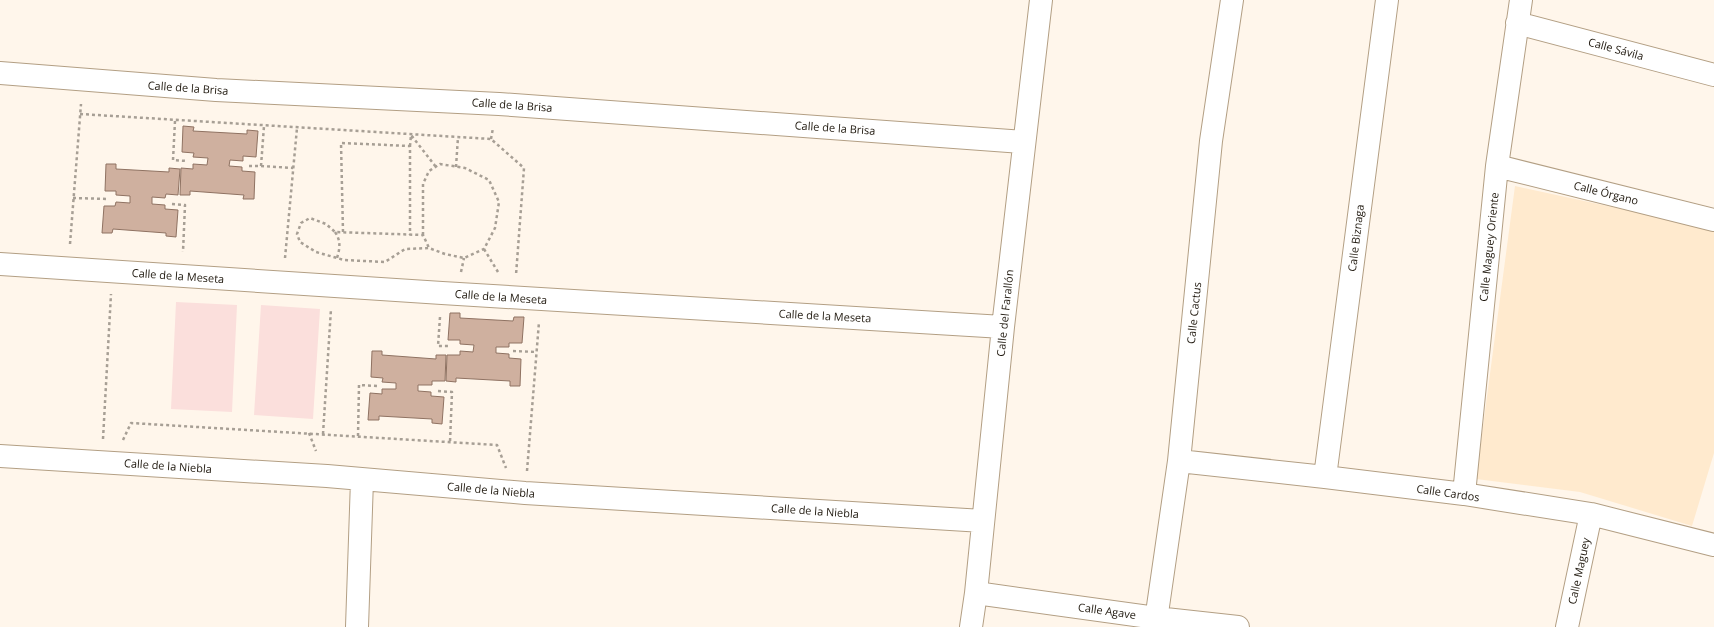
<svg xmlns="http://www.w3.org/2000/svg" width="1714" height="627" font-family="'Open Sans',sans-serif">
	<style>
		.built { fill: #ffeace }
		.grass { fill: #fbdfdc }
		.building { fill: #cfb09f; stroke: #8f7262 }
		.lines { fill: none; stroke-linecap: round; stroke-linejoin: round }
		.minor-casing { stroke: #b39f84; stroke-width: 24 }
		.path { stroke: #a79f95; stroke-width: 2.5; stroke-dasharray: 3 3; stroke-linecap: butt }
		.minor { stroke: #fff; stroke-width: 22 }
		.labels { text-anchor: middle; stroke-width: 3; stroke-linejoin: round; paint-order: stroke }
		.street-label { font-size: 11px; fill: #1f180e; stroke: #fff }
	</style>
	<rect width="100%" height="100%" fill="#fff6eb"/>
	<path class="built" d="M1515 186 1714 229V453L1692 526 1580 492 1476 479Z"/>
	<path class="grass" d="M176 302 237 305 232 412 171 409Z
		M261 305 320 309 313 419 254 415Z"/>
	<path class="building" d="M183 126 194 127 193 131 247 134V130L258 131 256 157 243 156V161L230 160 229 166 242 167V171L255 172 254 199H243L244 195 190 191V195H180L181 168 193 169V164L207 165 208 158 193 157 194 153 182 152Z
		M106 164H116V169L169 172V168L180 169 178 195 166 194 165 198 152 197V204L165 205V209L178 210 176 237 166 236V233L113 229 112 233H102L104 206H115L116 202 130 203V196L116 195V191H105Z
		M450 313H460V318L513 321 514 317H524L522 343H509V347H496V353L509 354V358L521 359 520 386H510V381L456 378V382L446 381 447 355H460V351L473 352 474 345 460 344V340H448Z
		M372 351H382V355L436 359V355H446L445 381H432V385H418V391L431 392V396L444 397 442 424 432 423V419L379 416V420H368L370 393 382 394V389H396V383L382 382 383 378 371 377Z"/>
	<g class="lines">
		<defs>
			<path id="minor" d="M1517 23 1714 75
				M0 73 216 90 499 104 1023 142
				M1497 166 1714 220
				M0 264 442 293 1003 327
				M0 456 327 476 525 493 983 521
				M1179 461 1325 477 1464 494 1591 514 1714 545
				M1325 477 1387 0
				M1464 494 1497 166 1521 0
				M976 593 1156 618 1238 627
				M357 627 362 480
				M971 627 976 593 1003 327 1041 0
				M1155 627 1179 461 1211 141 1232 0
				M1567 627 1591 514"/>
		</defs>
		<use href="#minor" class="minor-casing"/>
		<path class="path" d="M80 114 491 139 524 168 516 275
			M175 121 173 160 187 161
			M491 139 493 128
			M410 146 411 135 436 167
			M249 166H261L264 126
			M261 166 293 168
			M456 167 458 137
			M73 198 108 199
			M172 204 185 205 183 252
			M335 232C341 241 340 248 337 258
			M343 232 341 143 410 146V235
			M423 235V184L429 171 440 164 465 168 489 180 499 202 495 228 484 249 464 258 445 254 429 248 405 249 385 262 344 260 316 252 300 242 297 234 301 223 310 218 326 224 335 232 423 235 429 248
			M70 244 81 104
			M484 249 498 272
			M285 258 297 128
			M461 272 464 258
			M440 317 438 346H448
			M513 351 537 352
			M438 391 452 392 450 442
			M309 433 316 451
			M323 434 331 309
			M358 436 359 385 377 386
			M103 439 111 294
			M123 440 131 423 497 445 506 468
			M527 471 539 322"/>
		<use href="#minor" class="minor"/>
	</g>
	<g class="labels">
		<g class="street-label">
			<text transform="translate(1616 49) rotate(15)" y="4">Calle Sávila</text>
			<text transform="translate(188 88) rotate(4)" y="4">Calle de la Brisa</text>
			<text transform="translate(512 105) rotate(4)" y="4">Calle de la Brisa</text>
			<text transform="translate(835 128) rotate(4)" y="4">Calle de la Brisa</text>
			<text transform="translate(1606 193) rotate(14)" y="4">Calle Órgano</text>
			<text transform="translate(1356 238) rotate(-83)" y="4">Calle Biznaga</text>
			<text transform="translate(1489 247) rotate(-84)" y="4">Calle Maguey Oriente</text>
			<text transform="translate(178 276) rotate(4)" y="4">Calle de la Meseta</text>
			<text transform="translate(501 297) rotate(4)" y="4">Calle de la Meseta</text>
			<text transform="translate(1005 313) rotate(-84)" y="4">Calle del Farallón</text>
			<text transform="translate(1194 313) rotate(-84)" y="4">Calle Cactus</text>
			<text transform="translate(825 316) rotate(3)" y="4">Calle de la Meseta</text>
			<text transform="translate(168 466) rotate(4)" y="4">Calle de la Niebla</text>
			<text transform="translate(491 490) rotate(5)" y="4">Calle de la Niebla</text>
			<text transform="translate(1448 493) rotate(8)" y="4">Calle Cardos</text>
			<text transform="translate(815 511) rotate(4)" y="4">Calle de la Niebla</text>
			<text transform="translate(1579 571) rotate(-78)" y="4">Calle Maguey</text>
			<text transform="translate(1107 611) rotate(8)" y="4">Calle Agave</text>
		</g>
	</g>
</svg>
